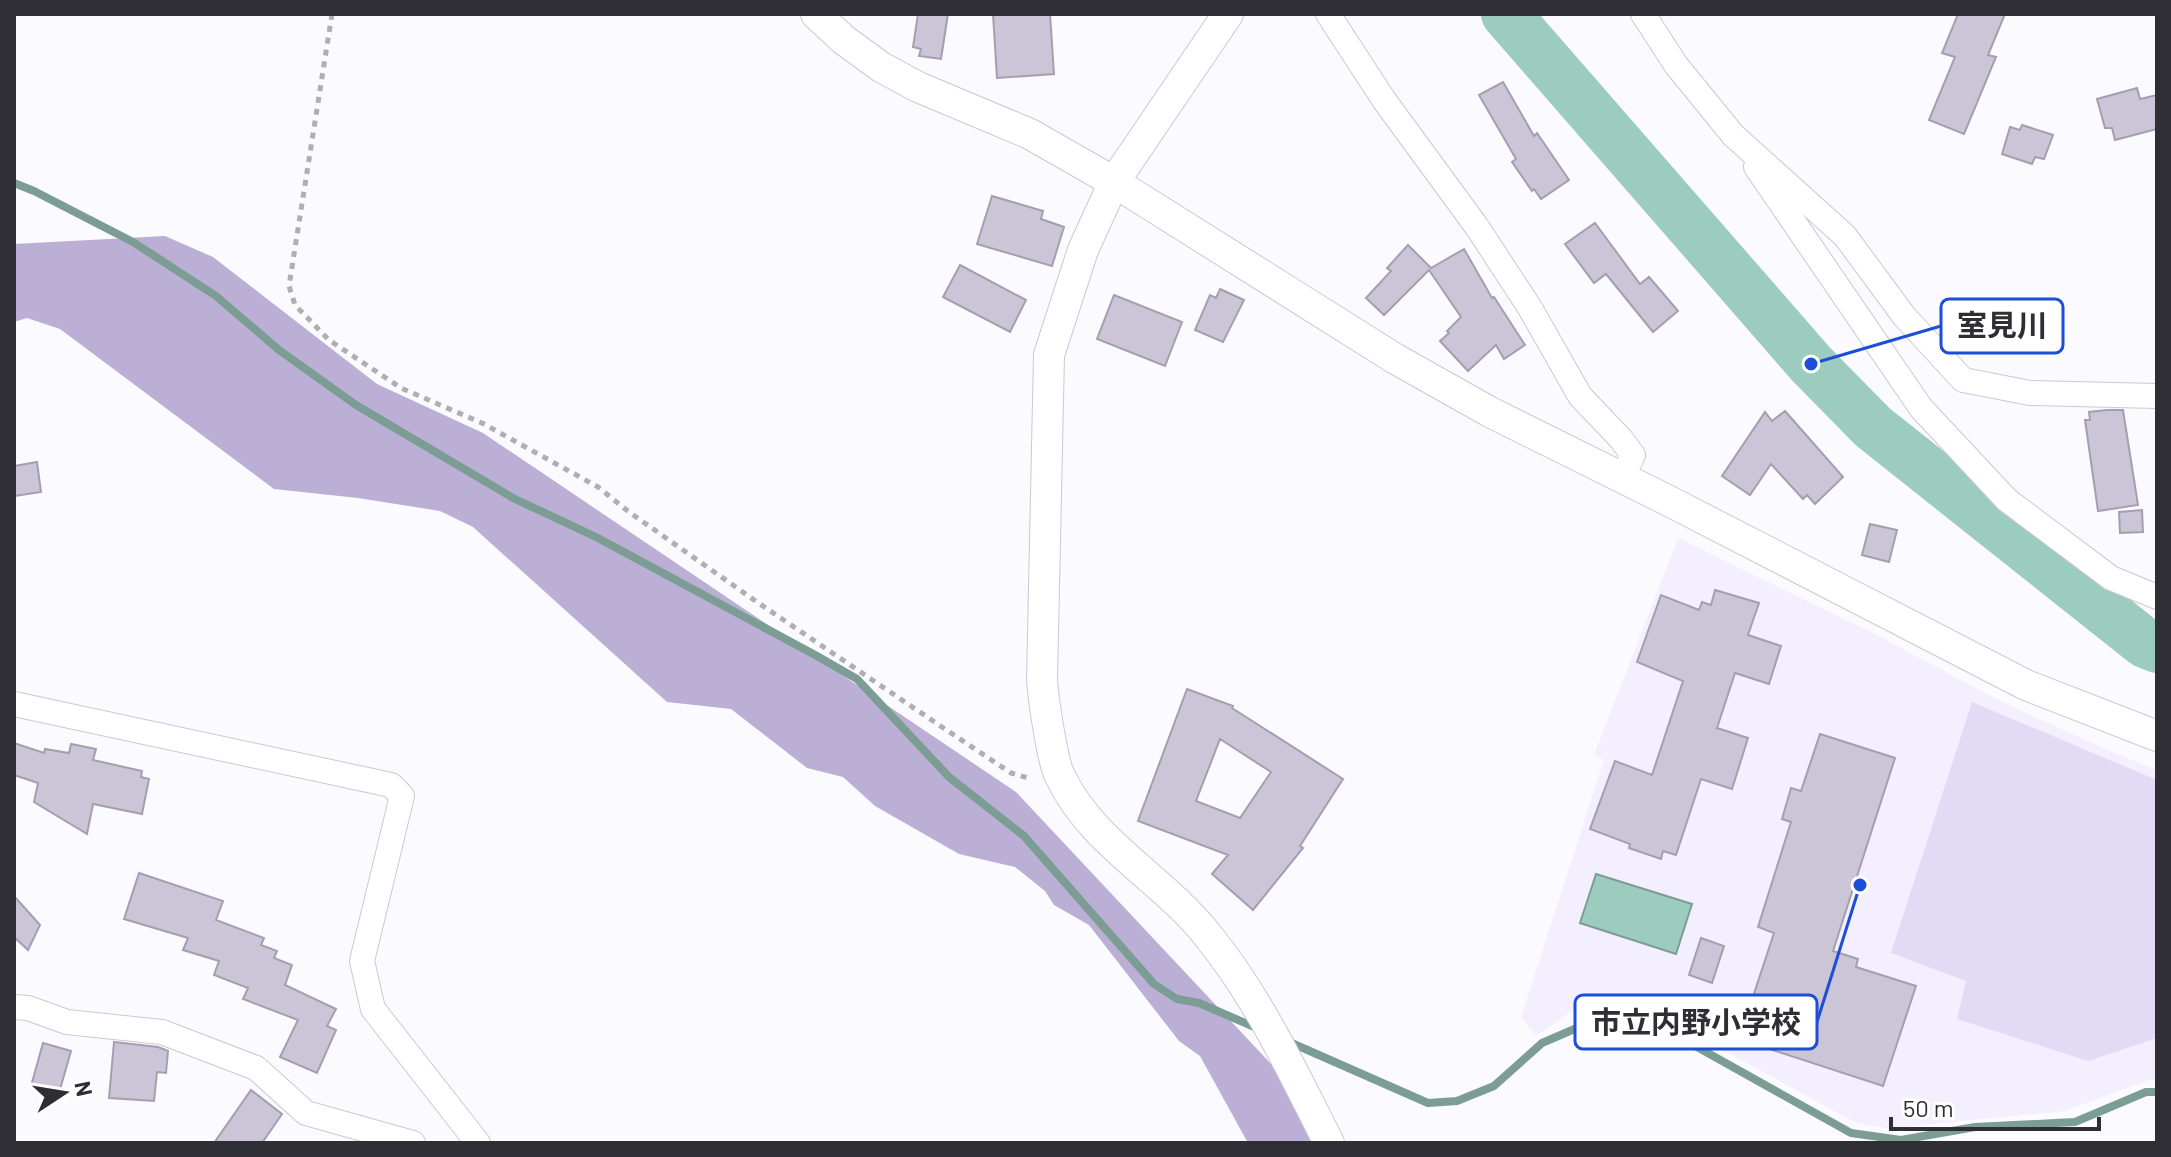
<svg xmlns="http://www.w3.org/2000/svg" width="2171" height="1157" font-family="Barlow,'Noto Sans JP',sans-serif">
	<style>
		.built { fill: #f4effe }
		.green { fill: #e3daf6 }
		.forest { fill: #bcafd6 }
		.water { fill: #9bccbd; stroke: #7b9d94; stroke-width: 2 }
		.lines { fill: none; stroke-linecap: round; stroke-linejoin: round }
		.stream { stroke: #7b9d94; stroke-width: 8 }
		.river { stroke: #9bccbd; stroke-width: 50 }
		.building { fill: #cbc5d7; stroke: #a49faf; stroke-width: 2; fill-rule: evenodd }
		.minor-casing { stroke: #ccc7d8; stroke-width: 26 }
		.tertiary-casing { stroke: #ccc7d8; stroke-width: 32 }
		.path { stroke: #afaeb3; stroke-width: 5; stroke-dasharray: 6 6; stroke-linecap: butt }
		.minor { stroke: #fff; stroke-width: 24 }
		.tertiary { stroke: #fff; stroke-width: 30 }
		.leader { fill: none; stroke: #1d4ed8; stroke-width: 3 }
		.callout-dot { fill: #1d4ed8; stroke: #fff; stroke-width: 3 }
		.callout { fill: #fff; stroke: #1d4ed8; stroke-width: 3 }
		.callout-label { font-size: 30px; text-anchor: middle; font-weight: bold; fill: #302e35 }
	</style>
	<rect width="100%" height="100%" fill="#fbfafe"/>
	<path class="built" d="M1678 538 1879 636 1994 698 2112 752 2157 770V1080H2149L2065 1111 1920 1125 1901 1131 1854 1122 1714 1045 1655 1007 1613 1000 1578 1007 1536 1036 1521 1017 1604 760 1594 755Z"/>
	<path class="green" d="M1972 702 2157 780V1038L2088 1061 1957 1019 1966 981 1891 953Z"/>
	<path class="forest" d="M165 236 213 257 377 384 483 433 1016 792 1272 1065 1318 1143H1248L1200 1056 1179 1041 1089 925 1054 905 1045 891 1015 867 959 854 875 806 843 777 807 768 731 709 667 702 473 527 440 511 358 498 274 489 60 329 27 318 14 322V244Z"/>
	<path class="water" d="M1596 874 1692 904 1676 954 1580 923Z"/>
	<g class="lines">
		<path class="stream" d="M14 183 34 191 133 242 216 296 279 350 356 405 513 498 596 537 817 656 857 679 949 777 1024 836 1154 984 1177 999 1199 1003 1259 1029
			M1287 1041 1428 1103 1457 1101 1494 1086 1542 1043 1593 1021 1635 1018 1672 1033 1851 1133 1901 1140 1975 1127 2075 1122 2146 1092H2157"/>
		<path class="river" d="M1506 14 1811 364 1873 427 2145 643 2157 648"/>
	</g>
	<path class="building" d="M918 14H948L941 59 919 56 921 49 913 47Z
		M993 14H1050L1054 74 997 78Z
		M1958 14H2005L1988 55 1996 57 1964 134 1929 120 1955 57 1942 53Z
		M1503 82 1534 136 1537 133 1569 180 1541 199 1534 189 1532 191 1512 162 1516 159 1479 95Z
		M2137 88 2140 99 2157 95V129L2115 140 2112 128H2105L2097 99Z
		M2022 125 2053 135 2044 159 2035 157 2032 164 2002 154 2010 127 2020 130Z
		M992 196 1043 211 1041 219 1064 227 1052 266 977 244Z
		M1595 223 1640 284 1649 277 1678 311 1653 332 1606 274 1594 283 1565 244Z
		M1408 245 1431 268 1464 249 1492 298 1494 297 1525 345 1504 359 1496 345 1468 371 1440 341 1449 333 1447 331 1461 317 1429 270 1384 315 1366 298 1391 271 1387 268Z
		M960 265 1026 300 1010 332 943 297Z
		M1220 289 1244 300 1223 342 1195 330 1210 295 1216 298Z
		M1114 295 1182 322 1165 366 1097 339Z
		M2107 410H2123L2138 505 2098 511 2085 420H2090L2089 412Z
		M1785 411 1843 477 1815 504 1807 495 1803 499 1771 464 1750 495 1722 476 1765 412 1772 421Z
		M37 462 41 492 14 496V466Z
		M2142 510 2143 532 2120 533 2119 512Z
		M1870 524 1897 530 1889 562 1862 555Z
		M1715 590 1759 603 1748 635 1781 646 1769 684 1735 673 1717 728 1748 738 1732 789 1701 779 1676 855 1663 851 1661 859 1629 848 1630 844 1590 829 1615 761 1652 775 1683 681 1637 662 1661 595 1699 610 1702 602 1711 605Z
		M1187 689 1233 706 1232 708 1343 779 1300 846 1303 848 1253 910 1212 874 1228 855 1138 821ZM1220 739 1271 772 1240 818 1196 801Z
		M1820 734 1895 758 1833 951 1858 959 1856 967 1916 986 1883 1086 1739 1039 1774 933 1758 927 1791 822 1782 819 1791 788 1801 791Z
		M14 743 44 753 45 749 69 753 71 744 96 749 93 760 142 771 141 777 149 779 142 814 93 804 87 834 34 802 38 783 14 775Z
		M139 873 223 901 216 920 264 938 261 945 277 951 274 958 292 965 285 985 336 1009 327 1026 336 1030 317 1073 280 1057 298 1020 243 999 248 988 214 975 219 961 183 950 188 938 124 919Z
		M14 896 40 925 28 950 14 937Z
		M1701 938 1724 946 1712 983 1689 975Z
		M114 1042 158 1047 168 1051 166 1073 157 1072 154 1101 109 1098Z
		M43 1043 71 1051 59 1093 31 1086Z
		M251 1090 282 1114 262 1143H214Z"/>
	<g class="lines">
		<defs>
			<path id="minor" d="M1328 14 1384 100 1477 227 1530 308 1580 396 1621 439 1633 455 1622 478
				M1643 14 1676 65 1733 135 1845 236 1904 316 1963 380 2030 393 2157 396
				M1756 167 1921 408 2007 500 2111 578 2157 597
				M14 704 391 785 402 796 362 961 373 1009 478 1143
				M14 1007 28 1008 67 1022 162 1032 256 1068 306 1113 413 1143"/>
			<path id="tertiary" d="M816 14 844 40 881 67 918 87 1030 134 1114 182 1394 358 1490 412 1669 501 2026 685 2157 736
				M1228 14 1114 182 1083 250 1049 355 1042 680C1044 705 1048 728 1053 753 1055 760 1056 769 1060 776 1092 844 1164 879 1209 937 1259 999 1293 1072 1329 1143"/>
		</defs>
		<use href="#minor" class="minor-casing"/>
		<use href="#tertiary" class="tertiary-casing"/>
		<path class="path" d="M332 14 289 286 295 305 329 340 401 388 482 423 598 487 629 512 757 602 939 725 1011 773 1032 779"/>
		<use href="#minor" class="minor"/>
		<use href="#tertiary" class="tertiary"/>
	</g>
	<path class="leader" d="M1811 364L1941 326M1860 885L1817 1022"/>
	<g class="callout-dot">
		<circle cx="1811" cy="364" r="8"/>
		<circle cx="1860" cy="885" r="8"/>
	</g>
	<g class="callout">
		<rect x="1941" y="299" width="122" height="54" rx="8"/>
		<rect x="1575" y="995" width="242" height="54" rx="8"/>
	</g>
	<g class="callout-label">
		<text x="2002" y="336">室見川</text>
		<text x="1696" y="1033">市立内野小学校</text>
	</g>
	<rect width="2171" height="1157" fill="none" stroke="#302e35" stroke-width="32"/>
	<g transform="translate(64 1093) rotate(78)" stroke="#ffffff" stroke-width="6" paint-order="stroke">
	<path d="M0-6L14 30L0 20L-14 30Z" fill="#302e35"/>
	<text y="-12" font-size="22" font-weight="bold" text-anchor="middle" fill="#302e35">N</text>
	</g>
	<path d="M1891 1117v12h208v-12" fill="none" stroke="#302e35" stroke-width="4"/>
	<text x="1903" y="1117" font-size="24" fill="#302e35" stroke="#ffffff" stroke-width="6" paint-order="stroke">50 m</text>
</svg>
